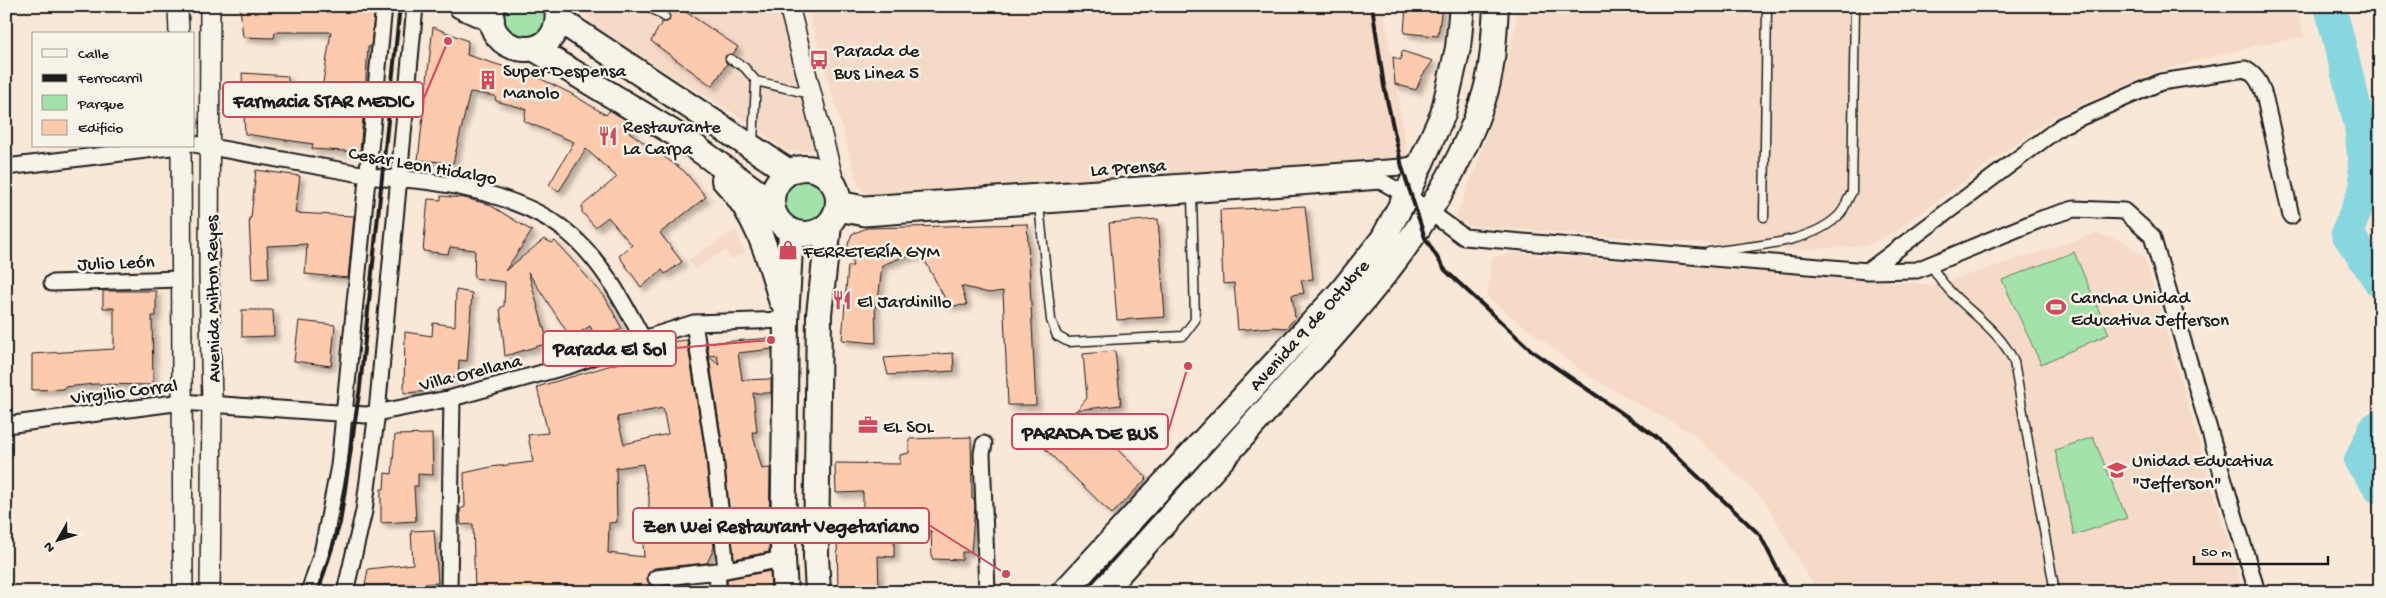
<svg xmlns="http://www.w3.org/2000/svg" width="2386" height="598" font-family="'Gochi Hand',sans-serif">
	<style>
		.built { fill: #f6dac8 }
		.green { fill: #a3e2aa; stroke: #607f63 }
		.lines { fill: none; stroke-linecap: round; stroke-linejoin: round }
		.river { stroke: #86d7e0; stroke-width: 32 }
		.building { fill: #fecaae; stroke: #1c1c1c; fill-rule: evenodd; filter: url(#shadow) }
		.service-casing { stroke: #1c1c1c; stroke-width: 11 }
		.minor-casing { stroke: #1c1c1c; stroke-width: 19 }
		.tertiary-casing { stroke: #1c1c1c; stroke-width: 22 }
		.primary-casing { stroke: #1c1c1c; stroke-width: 28 }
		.service { stroke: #f7f3e8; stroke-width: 8 }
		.minor { stroke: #f7f3e8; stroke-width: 15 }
		.tertiary { stroke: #f7f3e8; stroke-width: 19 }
		.primary { stroke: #f7f3e8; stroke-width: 24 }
		.rail { stroke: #1c1c1c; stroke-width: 4 }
		.labels { text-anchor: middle; stroke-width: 5; stroke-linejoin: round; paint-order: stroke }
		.poi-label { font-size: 19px; fill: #1c1c1c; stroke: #f7f3e8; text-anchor: start }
		.street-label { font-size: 19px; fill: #1c1c1c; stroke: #f7f3e8 }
		.leader { fill: none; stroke: #d1495b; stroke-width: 2 }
		.callout-dot { fill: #d1495b; stroke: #f7f3e8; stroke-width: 2 }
		.callout { fill: #f7f3e8; stroke: #d1495b; stroke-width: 2 }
		.callout-label { font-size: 20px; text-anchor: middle; font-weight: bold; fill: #1c1c1c }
	</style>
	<defs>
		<filter id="shadow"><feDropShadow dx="4.5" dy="4.5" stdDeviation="2.5" flood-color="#0004"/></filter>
	</defs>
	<rect width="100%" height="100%" fill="#f9e7d7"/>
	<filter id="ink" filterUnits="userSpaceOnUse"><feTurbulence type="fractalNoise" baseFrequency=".02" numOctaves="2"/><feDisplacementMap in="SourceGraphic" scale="10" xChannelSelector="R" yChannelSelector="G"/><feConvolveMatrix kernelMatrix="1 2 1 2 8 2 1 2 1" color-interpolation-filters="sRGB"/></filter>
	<g filter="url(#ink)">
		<path class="built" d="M583 6H779L819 150 787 152 742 118 590 26Z
			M807 6H1383L1408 156 1395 165 874 200 859 187Z
			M1516 6H2296L2304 37 2257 45 2159 71 2053 117 1897 230 1866 246 1797 250 1470 226 1456 217 1479 160 1503 78 1515 28Z
			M736 230 745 254 731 259 726 250 695 269 689 259Z
			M2095 234 2124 241 2145 259 2243 592H1817L1764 500 1692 433 1588 376 1487 297 1492 257 1516 253 1936 285Z"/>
		<path class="green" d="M500 6H551L550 32 512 42 498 11Z
			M778 202a27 27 0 1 1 54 0a27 27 0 1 1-54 0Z
			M2074 252 2109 334 2041 364 2002 280Z
			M2093 437 2127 518 2074 535 2055 450Z"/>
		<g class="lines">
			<path class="river" d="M2330 6 2360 125 2366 186 2347 233 2380 282
				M2380 425 2374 429 2360 461 2380 488"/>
		</g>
		<path class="building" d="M240 6H375L371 47H368L365 93 322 89 331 32H275L274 38 243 37Z
			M671 6H677L738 47 733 54 725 56 727 64 712 86 651 41 662 22H667L670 20 668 12Z
			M1406 6H1442L1438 36 1404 33Z
			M433 27 468 41 467 55 537 77 570 93 606 115 610 110 634 125 629 132 684 171 706 197 660 233 682 262 665 274 662 270 641 287 619 256 632 245 608 217 595 227 582 212V206L617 177 586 149 559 191 549 185 574 142 524 121 526 109 496 101 495 96 470 92 453 163 418 160Z
			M1402 51 1433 61 1422 76 1416 90 1395 84 1393 57 1401 60Z
			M242 73 288 76V115L363 117 360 152 312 149 313 144 245 134Z
			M256 170 300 176 295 213 354 216 348 278 305 274 307 244 267 246 269 278 252 279 249 218H251Z
			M441 196 464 198 488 204 532 231 505 271 544 239 552 243 555 241 605 297 622 329 596 338 590 326 571 338 528 272 548 343 505 356 500 308 504 306 505 282 474 278 475 250 450 247 448 254 423 251 428 199 441 200Z
			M1305 206 1313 279 1301 280 1304 293 1292 295 1295 318 1286 328 1272 327 1238 330 1234 283 1223 284 1220 210Z
			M1158 219 1165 317 1117 320 1109 223Z
			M1027 224 1036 405H1008L1003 291 989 293 961 286 967 305 949 306 922 255 903 257 882 265 878 301H875L876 343 842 340 848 266H853L848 244 852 234 867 228Z
			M456 290 472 293 467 361 459 360 458 378 450 377 449 381 439 380 438 383H427L428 391 404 393 405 332 432 336 433 323 455 326Z
			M103 291H156V316H152L153 385 95 384 64 387V389L32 390V354L114 349V308H103Z
			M242 310H273L274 336 242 337Z
			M299 321 335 325 331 366 294 361Z
			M772 338V349L738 353 742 380 771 379V393H753L757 432H752L762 469 770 468 769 552 734 559 724 456 709 357 719 365 717 355 709 356 707 343Z
			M687 340 706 458 714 548 707 563 654 568 648 574 647 579 653 587 689 584 705 592H475L473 524 461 525 460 509 465 507 464 473 491 467 533 462 528 435 548 433 537 387 632 359 631 356 669 342ZM663 408 668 434 624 444 617 417ZM643 464 649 498V512L641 513 644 557 608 553 609 523 617 522 616 468Z
			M1115 351 1121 405 1077 410 1087 398 1083 354Z
			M953 353 954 371 888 375 884 358Z
			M1076 410 1147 478 1112 514 1042 446Z
			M432 434 433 475 418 474V486H414L416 521 381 523V489H384L385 473 392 474 395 435Z
			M971 437 972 499H974L975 506 971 552H962V560L932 559 931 531H894V557L878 556 879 592H838L837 532 863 534V492L836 493 835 463 900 464V455L909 453V439Z
			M434 530 438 583 365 586 368 569 413 564 411 531Z
			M770 571 771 592H754V587L727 592V579Z"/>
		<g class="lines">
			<defs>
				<path id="service" d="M648 6 665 17
					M730 59 744 67 756 81 753 144
					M756 81 810 94
					M1039 205 1051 320 1057 336 1068 342 1183 336 1195 320 1192 195
					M1764 217 1767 6
					M1709 252C1748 246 1813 245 1841 213 1845 207 1848 198 1852 192L1855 6
					M1931 264C1950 304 1997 322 2014 362L2055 592"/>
				<path id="minor" d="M194 144 383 178C439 179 522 195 566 231 601 259 622 300 643 339
					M6 167 179 146
					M839 199 865 204 1402 167 1419 163
					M837 213 864 218 1381 181 1411 198 1464 237 1868 271 1917 270 2044 218 2074 209 2124 211 2152 236 2257 592
					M1868 271 2063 125 2161 82 2245 69C2258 76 2261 85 2265 99L2291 216
					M52 283 180 279
					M694 323 715 457 726 570
					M6 425 182 402 366 415 452 398 571 365 643 339 694 323 786 320
					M984 444 982 453 987 592
					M656 578 726 570 783 559
					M309 592 322 553 339 466 384 6
					M345 592 364 511 377 412 415 6
					M449 592 452 398
					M714 592 718 584 717 571"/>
				<path id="tertiary" d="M178 6 179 34
					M210 6 209 274 212 403 210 592
					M789 6 835 186
					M181 146 183 592"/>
				<path id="primary" d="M461 6 492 20
					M493 6C478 56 566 70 557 6
					M558 19 789 172
					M535 49 687 141 772 203
					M772 201a33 33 0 1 1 66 0a33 33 0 1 1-66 0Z
					M724 180C756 213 769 255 781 300
					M785 592 783 559 786 320 791 231
					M818 592 816 556 819 314 829 225
					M1064 592 1341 292 1383 239 1406 196 1443 114 1458 48 1462 6
					M1102 592C1161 526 1220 461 1279 396 1360 306 1442 219 1482 103 1493 72 1494 39 1496 6"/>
			</defs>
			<use href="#service" class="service-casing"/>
			<use href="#minor" class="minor-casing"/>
			<use href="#tertiary" class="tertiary-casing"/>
			<use href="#primary" class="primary-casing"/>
			<use href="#service" class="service"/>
			<use href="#minor" class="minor"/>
			<use href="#tertiary" class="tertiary"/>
			<use href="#primary" class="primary"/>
			<path class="rail" d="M1372 6 1384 86 1402 167 1425 238 1445 270 1532 351 1655 436 1760 535 1789 592
				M318 592 340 523 360 387 400 6"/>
		</g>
	</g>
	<defs>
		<symbol id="bus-bare" viewBox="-9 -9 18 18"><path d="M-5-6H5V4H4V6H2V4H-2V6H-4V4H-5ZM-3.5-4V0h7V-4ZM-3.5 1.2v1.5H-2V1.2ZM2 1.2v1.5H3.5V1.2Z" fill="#d1495b" stroke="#f7f3e8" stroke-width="2.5" paint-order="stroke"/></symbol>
		<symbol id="building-bare" viewBox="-9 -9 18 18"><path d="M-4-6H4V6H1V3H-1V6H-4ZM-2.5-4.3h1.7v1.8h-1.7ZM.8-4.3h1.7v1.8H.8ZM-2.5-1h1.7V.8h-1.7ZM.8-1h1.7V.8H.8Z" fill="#d1495b" stroke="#f7f3e8" stroke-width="2.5" paint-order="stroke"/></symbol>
		<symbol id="restaurant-bare" viewBox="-9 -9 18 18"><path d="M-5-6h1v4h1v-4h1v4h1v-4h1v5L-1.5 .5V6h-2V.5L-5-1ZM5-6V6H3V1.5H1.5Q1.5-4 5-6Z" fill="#d1495b" stroke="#f7f3e8" stroke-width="2.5" paint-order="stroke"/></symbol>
		<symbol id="shop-bare" viewBox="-9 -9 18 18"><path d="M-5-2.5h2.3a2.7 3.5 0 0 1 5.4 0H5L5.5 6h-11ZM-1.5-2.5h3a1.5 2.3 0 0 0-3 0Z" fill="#d1495b" stroke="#f7f3e8" stroke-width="2.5" paint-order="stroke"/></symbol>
		<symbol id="stadium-bare" viewBox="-9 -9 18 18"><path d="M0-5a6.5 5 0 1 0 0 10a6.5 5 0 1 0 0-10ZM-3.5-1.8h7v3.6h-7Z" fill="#d1495b" stroke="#f7f3e8" stroke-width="2.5" paint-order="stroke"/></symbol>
		<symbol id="office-bare" viewBox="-9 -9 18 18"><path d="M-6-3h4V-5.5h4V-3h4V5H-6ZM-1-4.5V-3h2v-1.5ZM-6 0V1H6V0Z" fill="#d1495b" stroke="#f7f3e8" stroke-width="2.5" paint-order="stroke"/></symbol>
		<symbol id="school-bare" viewBox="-9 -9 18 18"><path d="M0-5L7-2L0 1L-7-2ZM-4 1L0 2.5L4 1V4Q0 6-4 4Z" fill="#d1495b" stroke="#f7f3e8" stroke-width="2.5" paint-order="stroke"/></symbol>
	</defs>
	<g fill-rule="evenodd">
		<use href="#bus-bare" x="805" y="46" width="28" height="28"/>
		<use href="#building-bare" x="474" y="66" width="28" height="28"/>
		<use href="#restaurant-bare" x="594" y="122" width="28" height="28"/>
		<use href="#shop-bare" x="774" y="236" width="28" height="28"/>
		<use href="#restaurant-bare" x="828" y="286" width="28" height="28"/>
		<use href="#stadium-bare" x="2042" y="293" width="28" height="28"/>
		<use href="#office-bare" x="854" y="411" width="28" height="28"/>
		<use href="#school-bare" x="2103" y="456" width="28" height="28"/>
	</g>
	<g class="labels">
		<g class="poi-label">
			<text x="834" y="56">Parada de<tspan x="834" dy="22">Bus Linea 5</tspan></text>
			<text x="503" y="76">Super Despensa<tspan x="503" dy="22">Manolo</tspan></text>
			<text x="623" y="132">Restaurante<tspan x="623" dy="22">La Carpa</tspan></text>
			<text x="803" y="257">FERRETERÍA GYM</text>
			<text x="2071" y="303">Cancha Unidad<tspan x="2071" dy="22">Educativa Jefferson</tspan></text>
			<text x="857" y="307">El Jardinillo</text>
			<text x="883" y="432">EL SOL</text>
			<text x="2132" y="466">Unidad Educativa<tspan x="2132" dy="22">"Jefferson"</tspan></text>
		</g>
		<g class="street-label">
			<text transform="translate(423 164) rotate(10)" y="7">Cesar Leon Hidalgo</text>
			<text transform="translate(1128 166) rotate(-4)" y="7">La Prensa</text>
			<text transform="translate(116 261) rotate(-2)" y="7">Julio León</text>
			<text transform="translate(211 299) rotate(-91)" y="7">Avenida Milton Reyes</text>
			<text transform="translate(1308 324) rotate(-48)" y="7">Avenida 9 de Octubre</text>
			<text transform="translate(470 371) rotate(-14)" y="7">Villa Orellana</text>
			<text transform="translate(124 390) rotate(-7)" y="7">Virgilio Corral</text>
		</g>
	</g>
	<path class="leader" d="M448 41L423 100M771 340L676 348M1188 366L1168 432M1006 574L929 525"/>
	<g class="callout-dot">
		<circle cx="448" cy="41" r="5"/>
		<circle cx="771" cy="340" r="5"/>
		<circle cx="1188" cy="366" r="5"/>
		<circle cx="1006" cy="574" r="5"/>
	</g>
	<g class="callout">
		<rect x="223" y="82" width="200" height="35" rx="5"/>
		<rect x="543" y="331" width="133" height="35" rx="5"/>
		<rect x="1012" y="414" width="156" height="35" rx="5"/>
		<rect x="633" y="508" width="296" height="35" rx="5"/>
	</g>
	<g class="callout-label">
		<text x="323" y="107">Farmacia STAR MEDIC</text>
		<text x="610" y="355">Parada El Sol</text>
		<text x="1090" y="439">PARADA DE BUS</text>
		<text x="781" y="532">Zen Wei Restaurant Vegetariano</text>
	</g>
	<rect width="2386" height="598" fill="none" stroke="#f7f3e8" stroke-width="25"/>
	<rect x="12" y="12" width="2361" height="573" fill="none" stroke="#1c1c1c" stroke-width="2" filter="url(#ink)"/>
	<rect x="32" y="32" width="162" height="115" fill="#f7f3e8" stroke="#9f9d96"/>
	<rect x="42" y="49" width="25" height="8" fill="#f7f3e8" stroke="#9f9d96"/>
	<text x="78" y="58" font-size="15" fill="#1c1c1c">Calle</text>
	<rect x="42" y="74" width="25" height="8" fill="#1c1c1c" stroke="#9f9d96"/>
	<text x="78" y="82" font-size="15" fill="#1c1c1c">Ferrocarril</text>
	<rect x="42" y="95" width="25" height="15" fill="#a3e2aa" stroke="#9f9d96"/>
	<text x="78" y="108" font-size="15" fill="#1c1c1c">Parque</text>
	<rect x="42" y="120" width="25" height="15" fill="#fecaae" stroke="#9f9d96"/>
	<text x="78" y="132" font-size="15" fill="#1c1c1c">Edificio</text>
	<g transform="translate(58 540) rotate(231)" stroke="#f7f3e8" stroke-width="4" paint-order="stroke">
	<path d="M0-4L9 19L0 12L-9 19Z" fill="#1c1c1c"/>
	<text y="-8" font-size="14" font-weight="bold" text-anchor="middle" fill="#1c1c1c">N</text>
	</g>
	<path d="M2194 556v8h134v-8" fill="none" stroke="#1c1c1c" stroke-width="2.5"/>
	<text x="2201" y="556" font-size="15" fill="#1c1c1c" stroke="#f7f3e8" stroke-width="4" paint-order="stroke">50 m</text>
</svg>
